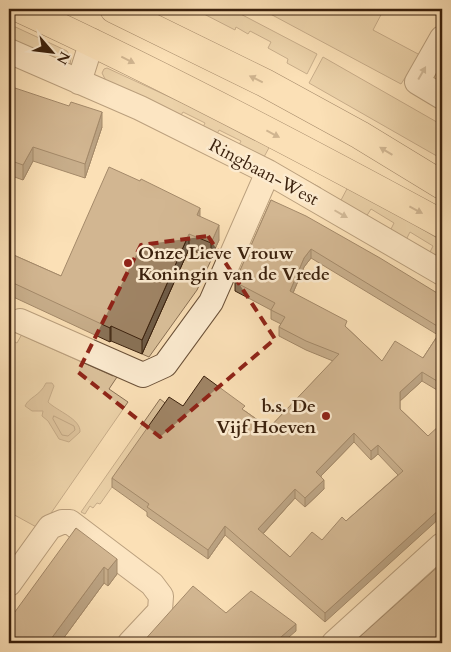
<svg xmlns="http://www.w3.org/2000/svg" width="451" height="652" font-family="Cardo,serif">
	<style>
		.green { fill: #dac09a; stroke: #8a7054 }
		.water { fill: #ba9f7d; stroke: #876d50 }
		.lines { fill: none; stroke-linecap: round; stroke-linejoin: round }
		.shore { stroke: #7a6045; stroke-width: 1 }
		.minor-casing { stroke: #6b5138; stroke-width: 26 }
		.major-casing { stroke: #3b210d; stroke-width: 29 }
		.minor { stroke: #fcebd0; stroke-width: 24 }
		.major { stroke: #fbe0b7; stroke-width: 28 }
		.wall { fill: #897257; stroke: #3b210d; fill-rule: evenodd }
		.shaded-wall { fill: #6f5c47; stroke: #3b210d }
		.building { fill: #9f8465; stroke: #3b210d; fill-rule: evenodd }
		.oneway { fill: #9b8062 }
		.oneway2 { fill: #a59078 }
		.marked { fill: none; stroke: #8f2418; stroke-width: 4; stroke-dasharray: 10 6; stroke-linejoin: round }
		.poi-dot { fill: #8f2418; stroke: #fcebd0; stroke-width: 2 }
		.labels { text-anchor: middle; stroke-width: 5; stroke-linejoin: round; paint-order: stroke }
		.street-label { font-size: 18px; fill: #3b210d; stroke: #fcebd0 }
		.poi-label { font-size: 18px; font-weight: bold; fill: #3b210d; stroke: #fcebd0; text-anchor: start }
	</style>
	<rect width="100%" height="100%" fill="#fbe0b7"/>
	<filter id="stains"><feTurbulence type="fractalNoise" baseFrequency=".004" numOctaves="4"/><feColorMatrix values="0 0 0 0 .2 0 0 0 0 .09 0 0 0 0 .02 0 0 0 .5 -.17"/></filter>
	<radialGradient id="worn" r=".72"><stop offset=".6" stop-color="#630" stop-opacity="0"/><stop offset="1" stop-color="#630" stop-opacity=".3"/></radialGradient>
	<path class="green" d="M205 9H231L317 54 307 74 287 63 288 59 268 48 271 42 250 31 248 34 236 27 235 30 202 13Z
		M261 9H384L373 30 420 55 401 84Z
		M9 24 67 51 71 58 70 65 9 43Z
		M323 57 442 125V159L309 83Z
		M107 68 271 144 264 157 321 188 320 191 237 149 241 141 219 130 215 138 201 131 205 123 183 112 178 120 107 83 102 73 104 69Z
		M349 185 442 241V252L436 259 429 254 433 246 410 232 406 240 390 231 394 223 371 209 366 217 340 202Z
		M191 244C202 251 197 256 214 254L197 290 149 357 142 354Z
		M22 334 31 335 30 339 113 376 115 372 119 374 109 389 128 402 40 529 9 512V339L17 343Z
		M160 399 169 406 100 504 97 503 93 508 90 506 85 514 81 512Z"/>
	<path class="water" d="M46 383H52L54 386 48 402C57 411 81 419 80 432L69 442 59 439 48 421 42 416 43 411H32L25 406C29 397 40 396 46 383Z"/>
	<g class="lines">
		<path class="shore" d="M54 416 74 426 75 430 68 436 62 435 53 419Z"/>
		<defs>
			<path id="minor" d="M442 38 417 82 442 97
				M9 51 140 108 268 172 442 273
				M79 82 92 41
				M20 321 143 375 165 365 211 302 268 172
				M9 584 50 527 62 522H70L152 584 161 596 160 611 130 643
				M334 643 442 545"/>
			<path id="major" d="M21 9C164 75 304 149 442 224
				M114 9 265 83 360 135 442 185"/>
		</defs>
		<use href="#minor" class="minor-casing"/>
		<use href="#major" class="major-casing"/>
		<use href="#minor" class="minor"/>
		<use href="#major" class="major"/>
	</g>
	<path class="wall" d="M442 50V69L441 68V52Z
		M9 86 102 127 85 178 33 161 23 180 9 175Z
		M271 200 442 296V393L422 381 400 401V409L428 436 325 622 225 535 208 559 147 516V512L112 487V478L183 406 245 411 269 428 333 361 306 350 279 336V327L281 324 271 319V310L235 291V282ZM311 258 438 335 423 358 382 361 347 328 293 293 304 267ZM354 442 371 460 378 454 398 475 346 521 322 540 290 557 263 534 295 498 305 507 324 489 321 476Z
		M200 217 219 240 211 258 189 249 142 354 111 341 110 342 9 295V253L61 276Z
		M76 528 117 574 108 586 104 583 60 643H9Z"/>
	<path class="shaded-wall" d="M102 112V127L85 178V164Z
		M33 147V161L23 180V165Z
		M200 208V222L197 215Z
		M219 225V240L211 258V243Z
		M189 234V249L142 354V340Z
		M311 249V258L304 267 290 300V291L304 258Z
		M111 326V341L110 342V328Z
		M422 372V381L400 401V392Z
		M354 433V442L316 481V472Z
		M378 445V454L371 460V451Z
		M324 480V489L305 507V498Z
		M295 489V498L258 539V529Z
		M442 507V516L325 622V613Z
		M225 526V535L208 559V550Z
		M117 559V574L108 586V570Z
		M104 567V583L60 643H48Z
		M296 624V631L282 643H274Z"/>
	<path class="building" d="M9 86 69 106 71 102 102 112 85 164 33 147 23 165 9 160Z
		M109 167 140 181 141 179 200 208 197 215 219 225 211 243 189 234 142 340 111 326 110 328 9 281V253L61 276Z
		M271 200 306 216 380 258 442 296V384L422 372 400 392V409L428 436 442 423V507L325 613 225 526 208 550 147 507 149 504 112 478 169 397 183 406 204 376 245 406 242 409 269 428 339 354 306 341 279 327 285 317 271 310 275 303 235 282ZM311 249 442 329 423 358 395 341 382 361 345 326 347 321 290 291 304 258ZM354 433 371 451 378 445 403 471 346 521 342 517 322 540 312 532 290 557 258 529 295 489 305 498 324 480 316 472Z
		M76 528 117 559 108 570 104 567 48 643H9V620Z
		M442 563V643H353Z
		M193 586 226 613 251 591 296 624 274 643H142Z"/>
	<defs><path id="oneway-solid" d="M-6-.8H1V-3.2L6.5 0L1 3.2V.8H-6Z" transform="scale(1.25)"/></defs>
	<g class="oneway">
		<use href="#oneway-solid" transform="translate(128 60) rotate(27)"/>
		<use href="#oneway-solid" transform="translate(256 79) rotate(-154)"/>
		<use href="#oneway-solid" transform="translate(273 134) rotate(28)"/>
		<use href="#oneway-solid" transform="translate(386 151) rotate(-149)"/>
		<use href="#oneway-solid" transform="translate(416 210) rotate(28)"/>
	</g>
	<g class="oneway2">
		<use href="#oneway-solid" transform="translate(422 73) rotate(-60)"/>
		<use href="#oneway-solid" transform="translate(341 214) rotate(30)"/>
	</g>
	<path d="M0 0H451V652H0ZM208 236 275 339 160 437 78 372 141 245Z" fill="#fbe0b7" fill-opacity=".55" fill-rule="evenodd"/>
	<path class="marked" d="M208 236 275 339 160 437 78 372 141 245Z"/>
	<g class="poi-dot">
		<circle cx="128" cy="263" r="5"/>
		<circle cx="326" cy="416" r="5"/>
	</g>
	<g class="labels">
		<g class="street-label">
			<text transform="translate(264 172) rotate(28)" y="6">Ringbaan-West</text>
		</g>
		<g class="poi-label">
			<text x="138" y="259">Onze Lieve Vrouw<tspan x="138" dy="21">Koningin van de Vrede</tspan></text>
			<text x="316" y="412" text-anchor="end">b.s. De<tspan x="316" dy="21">Vijf Hoeven</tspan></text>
		</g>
	</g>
	<rect width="451" height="652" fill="none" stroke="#fbe0b7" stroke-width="30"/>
	<rect x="10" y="10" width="431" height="632" fill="none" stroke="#3b210d" stroke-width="2.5"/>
	<rect x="15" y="15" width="421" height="622" fill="none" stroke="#3b210d"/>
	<g transform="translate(52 52) rotate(118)" stroke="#fcebd0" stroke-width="4" paint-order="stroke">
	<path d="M0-4L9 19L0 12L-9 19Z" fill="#3b210d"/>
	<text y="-8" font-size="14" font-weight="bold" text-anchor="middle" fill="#3b210d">N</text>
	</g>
	<rect width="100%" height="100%" filter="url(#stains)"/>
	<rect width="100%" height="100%" fill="url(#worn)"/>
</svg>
